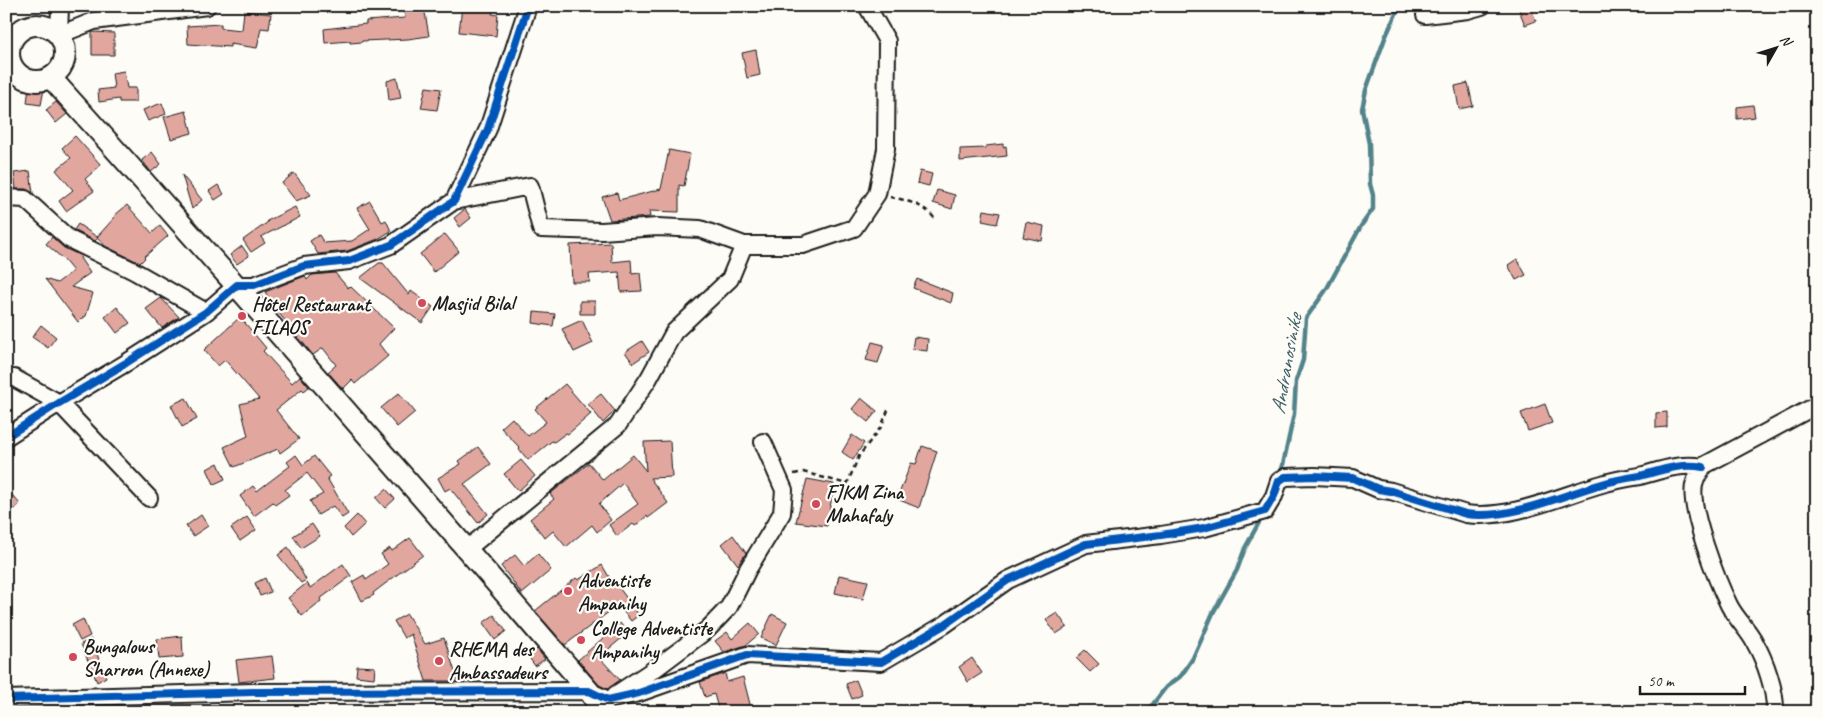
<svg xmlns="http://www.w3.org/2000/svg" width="1823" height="718" font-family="Caveat,sans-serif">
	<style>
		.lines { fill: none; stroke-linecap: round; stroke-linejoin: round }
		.stream { stroke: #53838a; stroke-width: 4.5 }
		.building { fill: #e1a79f; stroke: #1c1c1c }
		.minor-casing { stroke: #1c1c1c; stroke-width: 20 }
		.major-casing { stroke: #1c1c1c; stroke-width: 24 }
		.path { stroke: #1c1c1c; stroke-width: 2.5; stroke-dasharray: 5 4; stroke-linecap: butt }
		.minor { stroke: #fdfcf7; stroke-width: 16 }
		.major { stroke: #fdfcf7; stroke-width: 20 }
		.cycleway-casing { stroke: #fdfcf7; stroke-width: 11 }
		.cycleway { stroke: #0057b8; stroke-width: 8 }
		.poi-dot { fill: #d1495b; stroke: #fdfcf7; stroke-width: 2 }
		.labels { text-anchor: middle; stroke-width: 4.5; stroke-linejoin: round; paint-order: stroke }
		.poi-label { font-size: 20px; font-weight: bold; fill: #1c1c1c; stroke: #fdfcf7; text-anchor: start }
		.water-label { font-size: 21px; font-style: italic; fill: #416166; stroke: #fdfcf7 }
	</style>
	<rect width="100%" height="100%" fill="#fdfcf7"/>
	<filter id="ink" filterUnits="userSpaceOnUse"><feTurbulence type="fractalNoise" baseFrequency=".02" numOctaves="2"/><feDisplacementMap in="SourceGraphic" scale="10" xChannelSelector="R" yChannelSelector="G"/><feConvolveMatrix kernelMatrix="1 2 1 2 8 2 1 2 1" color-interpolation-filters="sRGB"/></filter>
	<g filter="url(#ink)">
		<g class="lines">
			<path class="stream" d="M1281 474 1294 414 1296 381 1303 360 1306 318 1326 290 1361 226 1373 209V195L1370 184 1369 144 1362 109 1366 90 1385 38 1399 7
				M1145 712 1153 704 1166 687 1181 676 1193 658 1213 613 1237 570 1245 548 1262 517"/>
		</g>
		<path class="building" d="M462 6H494L492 14 498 15 496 36 459 32Z
			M1530 6 1536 21 1525 25 1519 10Z
			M424 7 429 36 408 39 362 41V42L350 43V41L325 43 324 29 366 24V21L405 18 404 9Z
			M244 11 271 14 269 29 261 28 257 48 230 44V47L188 44 187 26 221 24V28L242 30Z
			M92 32 114 33V55H92Z
			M756 50 760 75 747 78 742 53Z
			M124 71 127 88H136V102H119V99L99 102 98 90 114 88 112 73Z
			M397 78 401 98 389 100 387 81Z
			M1468 83 1473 106 1459 109 1455 86Z
			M29 87 44 89 41 105 27 103Z
			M426 87 441 89 437 110 421 108Z
			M56 102 67 114 56 123 46 110Z
			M162 103 166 114 148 121 143 110Z
			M1753 105 1755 117 1737 119V107Z
			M186 111 192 133 171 139 164 117Z
			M75 136 101 165 85 179 94 191 66 211 59 201 73 190 56 170 71 158 62 148Z
			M1003 144V147L1006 146 1007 156 960 161V149L986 148V146Z
			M669 150 690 154 684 186 679 185V212L649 211 650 217 610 220 602 197 617 193 619 200 661 189Z
			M152 152 161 164 151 172 142 160Z
			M30 171 33 193 26 189H16L14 173Z
			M920 171 932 174 929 186 917 183Z
			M294 173 311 195 296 201 282 183Z
			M182 175 202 200 192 209Z
			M218 185 224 194 215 200 209 191Z
			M937 190 955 195 952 209 933 203Z
			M370 201 382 222 386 220 391 231 378 239 347 251 318 254 310 241 319 235 324 243 352 241 370 229 357 208Z
			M127 205 152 233 160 226 168 236 144 257 145 258 140 263 105 246 98 238 95 241 74 230 78 224 97 237 115 217 114 216Z
			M295 207 300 217 261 237 265 243 251 252 243 240 268 222 267 221Z
			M465 209 471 218 460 227 454 218Z
			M984 210 1000 213 997 224 982 221Z
			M1026 222 1044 226 1042 241 1023 237Z
			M445 234 459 251 434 272 420 254Z
			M52 237 64 248 81 256 80 258 90 273 71 287 93 293 86 316 78 322 45 279 57 283 73 271 63 259 46 244Z
			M611 243 612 262 631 260 632 274 640 273 642 291 621 292 619 272 589 274 590 282H572L570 245Z
			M242 246 249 256 237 264 230 255Z
			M1517 259 1526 275 1516 280 1508 265Z
			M379 263H383L409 295 411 291 433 307 422 323 360 278Z
			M335 273 348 288 350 286 394 328 379 344 388 356 355 384 352 380 343 389 328 372 336 365 323 348 313 355 277 311 265 292 305 276 307 280 312 275Z
			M917 279 953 293 951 303 913 288Z
			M161 298 179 317 162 328 146 309Z
			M580 301H595V314H580Z
			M117 307 130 323 117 333 105 317Z
			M534 312 555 314 553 326 533 323Z
			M240 317 266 348 263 351 292 383 300 376 309 387 304 391 302 389 276 410 299 439 280 453 278 449 234 467 224 447 248 436 240 404 259 399 225 360 218 366 204 350Z
			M582 320 593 343 574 352 562 329Z
			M41 325 56 337 48 348 32 337Z
			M914 337 928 339 927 351 912 349Z
			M642 341 649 352 633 363 625 352Z
			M872 342 884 345 878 363 866 360Z
			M565 384 591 414 568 434 566 433 554 442 552 441 528 460 519 449 520 448 501 428 512 418 528 436 546 422 535 409Z
			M399 393 415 412 397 427 381 408Z
			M601 394 615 411 603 423 588 404Z
			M186 398 197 419 182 427 171 405Z
			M861 398 877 411 868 422 852 409Z
			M1545 404 1552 423 1528 431 1521 413Z
			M1667 412V427L1656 428V413Z
			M852 435 864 443 853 460 842 452Z
			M670 441 672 477 650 478 668 503 648 518 647 516 635 526 633 524 617 536 609 525 638 504 623 483 599 504 611 520 597 532 592 525 566 547 553 531 545 538 530 519 554 499 550 494 589 463 603 480 633 455 646 471 644 442Z
			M922 446 937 451 919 508 897 499 911 463 916 464Z
			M478 447 491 464 464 484 488 514 478 523 450 488 445 491 438 478 461 464 459 461Z
			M296 455 303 465 314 456 330 476 327 478 348 514 342 518 333 506 318 515 310 501 323 494 307 473 285 490 289 495 275 505 273 502 254 516 240 496 253 486 257 491 290 466 287 462Z
			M521 460 535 476 518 491 504 474Z
			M218 463 225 479 214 484 207 469Z
			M807 479 834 484 827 526 796 522Z
			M6 488 20 504 6 516Z
			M386 489 395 499 385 508 376 498Z
			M201 515 208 526 193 536 186 526Z
			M357 515 365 524 351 537 344 528Z
			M247 517 256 530 240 541 231 528Z
			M312 524 320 536 301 548 293 536Z
			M733 535 746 553 738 565 722 544Z
			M410 538 423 555 373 593 374 595 362 601 352 582 364 575 366 580 388 564 381 554 390 548 392 551Z
			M288 547 306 580 301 583 278 555Z
			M538 554 551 570 522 594 501 566 515 555 524 566Z
			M343 564 351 576 320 599 321 601 302 616 288 598 307 583 310 588Z
			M602 565 615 587 617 585 639 615 631 621 618 605 565 645 535 611 576 578 578 580Z
			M839 575 868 581 863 599 835 593Z
			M265 578 271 592 260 596 255 583Z
			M1057 613 1067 627 1056 634 1046 620Z
			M407 614 425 644 444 638 458 681H426L411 634 404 638 394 621Z
			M772 614 787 622 776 645 761 638Z
			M494 615 506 631 495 640 483 623Z
			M83 619 90 636 80 641 72 625Z
			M620 623 628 633 599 657 620 680 608 689 599 685 578 660Z
			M750 623 759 634 746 645 724 652 715 641 727 632 732 639Z
			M182 636 183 657 159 659 157 639Z
			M91 639 106 677 97 682 81 644Z
			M537 649 545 659 535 666 528 656Z
			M1085 650 1099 664 1090 672 1076 658Z
			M272 656 275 678 239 682 236 660Z
			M972 658 982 673 968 682 959 667Z
			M357 666 375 667 374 678 356 676Z
			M725 673 727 682 743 677 752 712H719L714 694 705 697 700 682Z
			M856 680 862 695 852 699 846 684Z"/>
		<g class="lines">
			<defs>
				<path id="minor" d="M60 6 59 35 94 21 207 6
					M1425 15 1468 10 1482 6
					M6 75 18 74
					M6 198 25 199 69 239 134 271 206 312
					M454 201 530 186 541 229 602 231 657 227 700 229 744 245H803L854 228 877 194 886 149 887 41 867 6
					M6 378H14L59 403 149 498
					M6 437 59 403 126 363 206 312 237 285H254L304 266 349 261 391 245 454 201 488 129 528 6
					M467 549 618 425 649 378 674 332 730 279 744 245
					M615 695 656 668 708 629 729 607 748 569 782 513 784 490 763 442
					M6 699 253 692 589 691 608 700 639 693 747 655 881 662 944 625 1008 580 1086 544 1161 535 1204 528 1265 511 1274 496 1279 481 1285 477 1314 476 1353 478 1378 489 1391 491 1466 514C1510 520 1560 496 1602 484 1615 480 1627 478 1640 476 1662 470 1680 463 1703 467
					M1775 712C1776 692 1765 660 1755 643 1748 629 1736 619 1729 605 1717 581 1689 510 1694 485 1696 477 1700 471 1705 465L1817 405"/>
				<path id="major" d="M9 53a28 28 0 1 1 56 0a28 28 0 1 1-56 0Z
					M51 78C233 280 412 485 589 691L603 712"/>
			</defs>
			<use href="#minor" class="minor-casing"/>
			<use href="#major" class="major-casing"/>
			<path class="path" d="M890 197C906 200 925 205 934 218
				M794 474 803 472 847 484 859 456 881 427 889 408"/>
			<use href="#minor" class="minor"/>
			<use href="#major" class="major"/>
			<defs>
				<path id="cycleway" d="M6 437 59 403 126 363 206 312 237 285H254L304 266 349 261 391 245 454 201 488 129 528 6
					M6 699 253 692 589 691 608 700 639 693 747 655 881 662 944 625 1008 580 1086 544 1161 535 1204 528 1265 511 1274 496 1279 481 1285 477 1314 476 1353 478 1378 489 1391 491 1466 514C1510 520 1560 496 1602 484 1615 480 1627 478 1640 476 1662 470 1680 463 1703 467"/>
			</defs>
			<use href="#cycleway" class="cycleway-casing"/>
			<use href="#cycleway" class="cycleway"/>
		</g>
	</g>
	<g class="poi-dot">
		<circle cx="422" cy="303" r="5"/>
		<circle cx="242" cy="316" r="5"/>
		<circle cx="816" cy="504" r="5"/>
		<circle cx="568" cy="591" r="5"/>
		<circle cx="581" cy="640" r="5"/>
		<circle cx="73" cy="657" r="5"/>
		<circle cx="439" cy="661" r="5"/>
	</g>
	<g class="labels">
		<g class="poi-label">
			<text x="432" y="310">Masjid Bilal</text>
			<text x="252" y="311">Hôtel Restaurant<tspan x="252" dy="23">FILAOS</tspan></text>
			<text x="826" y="499">FJKM Zina<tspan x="826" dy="23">Mahafaly</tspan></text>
			<text x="578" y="587">Adventiste<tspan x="578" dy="23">Ampanihy</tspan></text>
			<text x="591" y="635">College Adventiste<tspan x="591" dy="23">Ampanihy</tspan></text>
			<text x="83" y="653">Bungalows<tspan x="83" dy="23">Sharron (Annexe)</tspan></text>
			<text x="449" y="656">RHEMA des<tspan x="449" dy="23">Ambassadeurs</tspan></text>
		</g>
		<g class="water-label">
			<text transform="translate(1286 364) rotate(-80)" y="7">Andranosinike</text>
		</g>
	</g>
	<rect width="1823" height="718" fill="none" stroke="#fdfcf7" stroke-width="25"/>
	<rect x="12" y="12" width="1798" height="693" fill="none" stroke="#1c1c1c" stroke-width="2" filter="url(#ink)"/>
	<g transform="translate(1776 48) rotate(51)" stroke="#fdfcf7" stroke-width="4" paint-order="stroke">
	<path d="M0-4L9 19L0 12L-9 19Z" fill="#1c1c1c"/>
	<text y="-8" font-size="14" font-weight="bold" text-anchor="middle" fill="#1c1c1c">N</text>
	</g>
	<path d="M1640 686v8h105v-8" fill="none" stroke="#1c1c1c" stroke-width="2.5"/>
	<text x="1648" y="686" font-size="15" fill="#1c1c1c" stroke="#fdfcf7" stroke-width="4" paint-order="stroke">50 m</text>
</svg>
